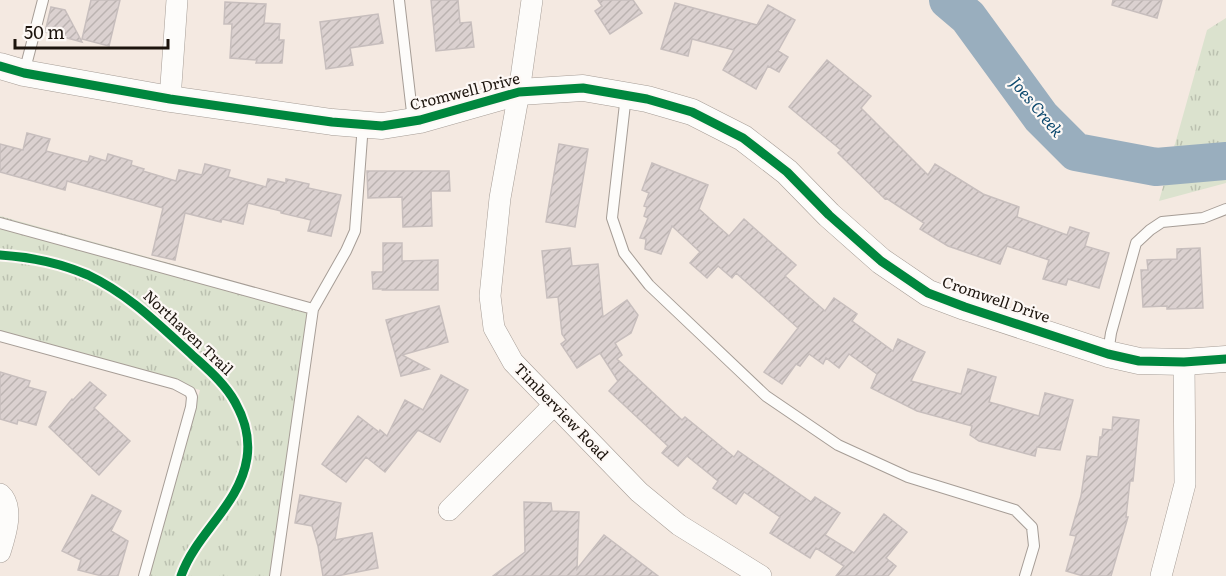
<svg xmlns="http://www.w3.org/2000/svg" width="1226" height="576" font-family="Literata,serif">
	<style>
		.park { fill: url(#park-tufts) }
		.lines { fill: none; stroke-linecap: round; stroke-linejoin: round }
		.river { stroke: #99aebe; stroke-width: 38 }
		.building { fill: url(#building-hatch); stroke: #c7bebd; stroke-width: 1.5 }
		.service-casing { stroke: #a69d96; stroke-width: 12 }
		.minor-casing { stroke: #a69d96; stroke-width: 22 }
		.tertiary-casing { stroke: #a69d96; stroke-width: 27 }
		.service { stroke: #fdfcfa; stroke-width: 10 }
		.minor { stroke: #fdfcfa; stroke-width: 21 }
		.tertiary { stroke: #fdfcfa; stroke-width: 26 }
		.cycleway-casing { stroke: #fdf8f5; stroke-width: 13 }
		.cycleway { stroke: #00873e; stroke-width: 9 }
		.labels { text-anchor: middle; stroke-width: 4.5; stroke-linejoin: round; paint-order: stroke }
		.street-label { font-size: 15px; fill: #1c140d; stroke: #fdf8f5 }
		.water-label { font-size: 16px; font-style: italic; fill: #0d496e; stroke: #fdf8f5 }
	</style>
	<defs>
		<pattern id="park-tufts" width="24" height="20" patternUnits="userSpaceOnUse" patternTransform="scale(1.5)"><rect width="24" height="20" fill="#dbe2ce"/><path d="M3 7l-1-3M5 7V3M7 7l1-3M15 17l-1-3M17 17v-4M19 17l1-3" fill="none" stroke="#bbc1b0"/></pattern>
		<pattern id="building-hatch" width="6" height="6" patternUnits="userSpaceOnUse" patternTransform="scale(1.5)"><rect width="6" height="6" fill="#dbd1d0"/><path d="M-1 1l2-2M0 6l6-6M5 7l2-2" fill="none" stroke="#bbb3b1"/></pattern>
	</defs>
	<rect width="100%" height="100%" fill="#f4e9e1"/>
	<path class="park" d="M1226 18V183L1159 201 1207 30Z
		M0 216 230 280 316 308 269 576H149L200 390 0 335Z"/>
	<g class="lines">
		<path class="river" d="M948 0 968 17 1041 117 1076 152 1156 167 1226 161"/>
	</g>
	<path class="building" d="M91 0H120L109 46 82 39Z
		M431 0H458L460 23 471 22 474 47 436 51Z
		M598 0H633L642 13 610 34 595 11 602 6Z
		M1113 0H1162L1157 18 1112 5Z
		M225 2 266 4 264 23 280 24 279 40H284L282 63H256L257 60 230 58 232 24H224Z
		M675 3 757 25 768 5 795 20 778 51 788 57 779 72 768 66 756 89 723 70 734 50 692 39 688 56 661 49Z
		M51 7 65 10 82 42 45 32Z
		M378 14 383 43 350 48 353 65 326 69 320 22Z
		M827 60 871 96 861 108 928 175 935 164 983 194 1019 207 1017 217 1067 235 1070 227 1089 233 1085 246 1109 253 1099 288 1068 279 1066 285 1043 279 1049 260 1007 246 1000 264 948 246 920 229 924 223 886 198 885 199 838 153 841 150 789 107Z
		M27 133 50 139 46 151 88 162 90 156 106 161 108 154 132 161 131 165 144 169 143 171 176 181 179 170 202 175 205 164 230 170 228 177 266 187 268 179 286 183V179L309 184 308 188 341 195 331 236 308 231 311 220 281 213V211L248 203 243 224 222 219 221 222 185 213 175 260 152 255 163 208 67 181 65 190 0 172V144L23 150Z
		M559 144 588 149 575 227 546 222Z
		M652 163 708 185 699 209 729 236 744 219 796 265 785 276 825 311 834 298 857 314 852 321 893 351 898 339 925 352 911 381 961 394 968 369 996 377 989 402 1039 416 1045 393 1073 400 1060 450 1037 447 1035 456 979 441 970 435 972 426 917 411 871 388 877 374 849 354 839 368 826 358 823 364 809 354 800 366 796 364 782 384 764 372 798 328 736 273 732 278 718 266 707 278 690 263 700 252 672 226 661 254 645 249 646 239 640 238 648 218 644 216 647 207 644 206 649 193 642 190Z
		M367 171H449L450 191H431L432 226 403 227 402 197 368 198Z
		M383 243H402V261L438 260V290H383L384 289H373L372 272H383Z
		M570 248 572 266 598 264 603 317 627 300 638 315 631 333 615 343 622 355 617 359 682 420 685 417 734 457 738 451 811 502 815 497 840 513 825 535 854 553 884 514 907 532 886 558 896 566 888 576H836L844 566 816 548 810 558 770 533 780 517 744 492 736 504 713 488 718 481 687 456 678 466 662 453 668 446 609 391 618 381 600 353 577 368 561 344 566 340 562 334 558 297 547 298 542 251Z
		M1200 248 1203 308 1167 309V306L1143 307 1141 270H1148L1147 260 1177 259V249Z
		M439 306 448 342 402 355 429 369 401 376 386 320Z
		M0 372 30 381 28 387 46 392 36 425 18 420 17 424 0 419Z
		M441 375 468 390 440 442 418 430 385 472 366 457 346 482 322 464 358 416 379 432 380 430 387 436 405 400 423 410Z
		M90 382 106 395 94 408 130 441 99 475 49 427 72 399 73 400Z
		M1113 417 1139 420 1133 481H1130L1126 517H1128L1111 576H1083L1066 571 1076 536 1070 535 1081 496 1087 456 1098 457 1100 437H1102L1103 429 1112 430Z
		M92 495 121 511 111 531 128 541 118 576H102L78 570 81 560 62 551Z
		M300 495 341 503 335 540 372 533 378 568 337 576H323L318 546 312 526 295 523Z
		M524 502 551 503 552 511 579 512 577 569 604 535 658 576H493L525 552Z"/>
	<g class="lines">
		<defs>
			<path id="service" d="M399 0 413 121
				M24 73 43 0
				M626 95 612 218 624 253 649 285 766 396 838 445 908 477 1015 510 1032 527 1034 546 1025 576
				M0 223 313 309 346 251 355 231 363 124
				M0 336 175 384 190 392 192 397 191 407 144 576
				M1108 353 1111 333 1136 243 1150 230 1162 222 1203 218 1226 209
				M275 576 313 309"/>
			<path id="minor" d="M532 0 519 92 500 198 490 296 494 328 513 362 639 492 679 525 761 576
				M170 99 177 0
				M0 494C15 507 5 536 0 552
				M449 510 554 405
				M1161 576 1185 484 1184 362"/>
			<path id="tertiary" d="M0 66 24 73 170 99 332 122 382 126 420 120 519 92 583 88 647 99 692 112 743 138 787 172 829 215 881 261 928 293 965 307 1108 354 1139 361 1184 362 1226 359"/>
		</defs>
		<use href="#service" class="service-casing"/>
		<use href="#minor" class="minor-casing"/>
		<use href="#tertiary" class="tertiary-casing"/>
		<use href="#service" class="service"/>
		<use href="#minor" class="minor"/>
		<use href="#tertiary" class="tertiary"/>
		<defs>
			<path id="cycleway" d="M0 66 24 73 170 99 332 122 382 126 420 120 519 92 583 88 647 99 692 112 743 138 787 172 829 215 881 261 928 293 965 307 1108 354 1139 361 1184 362 1226 359
				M0 255C31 257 60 263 88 275 128 294 157 323 189 352 205 367 224 382 235 402 245 420 250 437 247 458 240 505 196 533 181 576"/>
		</defs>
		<use href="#cycleway" class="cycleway-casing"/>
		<use href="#cycleway" class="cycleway"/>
	</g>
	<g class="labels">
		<g class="street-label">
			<text transform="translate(465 92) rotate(-14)" y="5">Cromwell Drive</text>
			<text transform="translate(996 300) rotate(19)" y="5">Cromwell Drive</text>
			<text transform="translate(188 333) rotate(43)" y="5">Northaven Trail</text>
			<text transform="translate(561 412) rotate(46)" y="5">Timberview Road</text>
		</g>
		<g class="water-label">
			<text transform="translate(1037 107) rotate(50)" y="6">Joes Creek</text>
		</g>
	</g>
	<path d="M15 39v9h153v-9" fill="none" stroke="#1c140d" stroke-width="3"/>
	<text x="24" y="39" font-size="18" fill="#1c140d" stroke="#fdf8f5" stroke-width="4.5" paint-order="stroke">50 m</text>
</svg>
